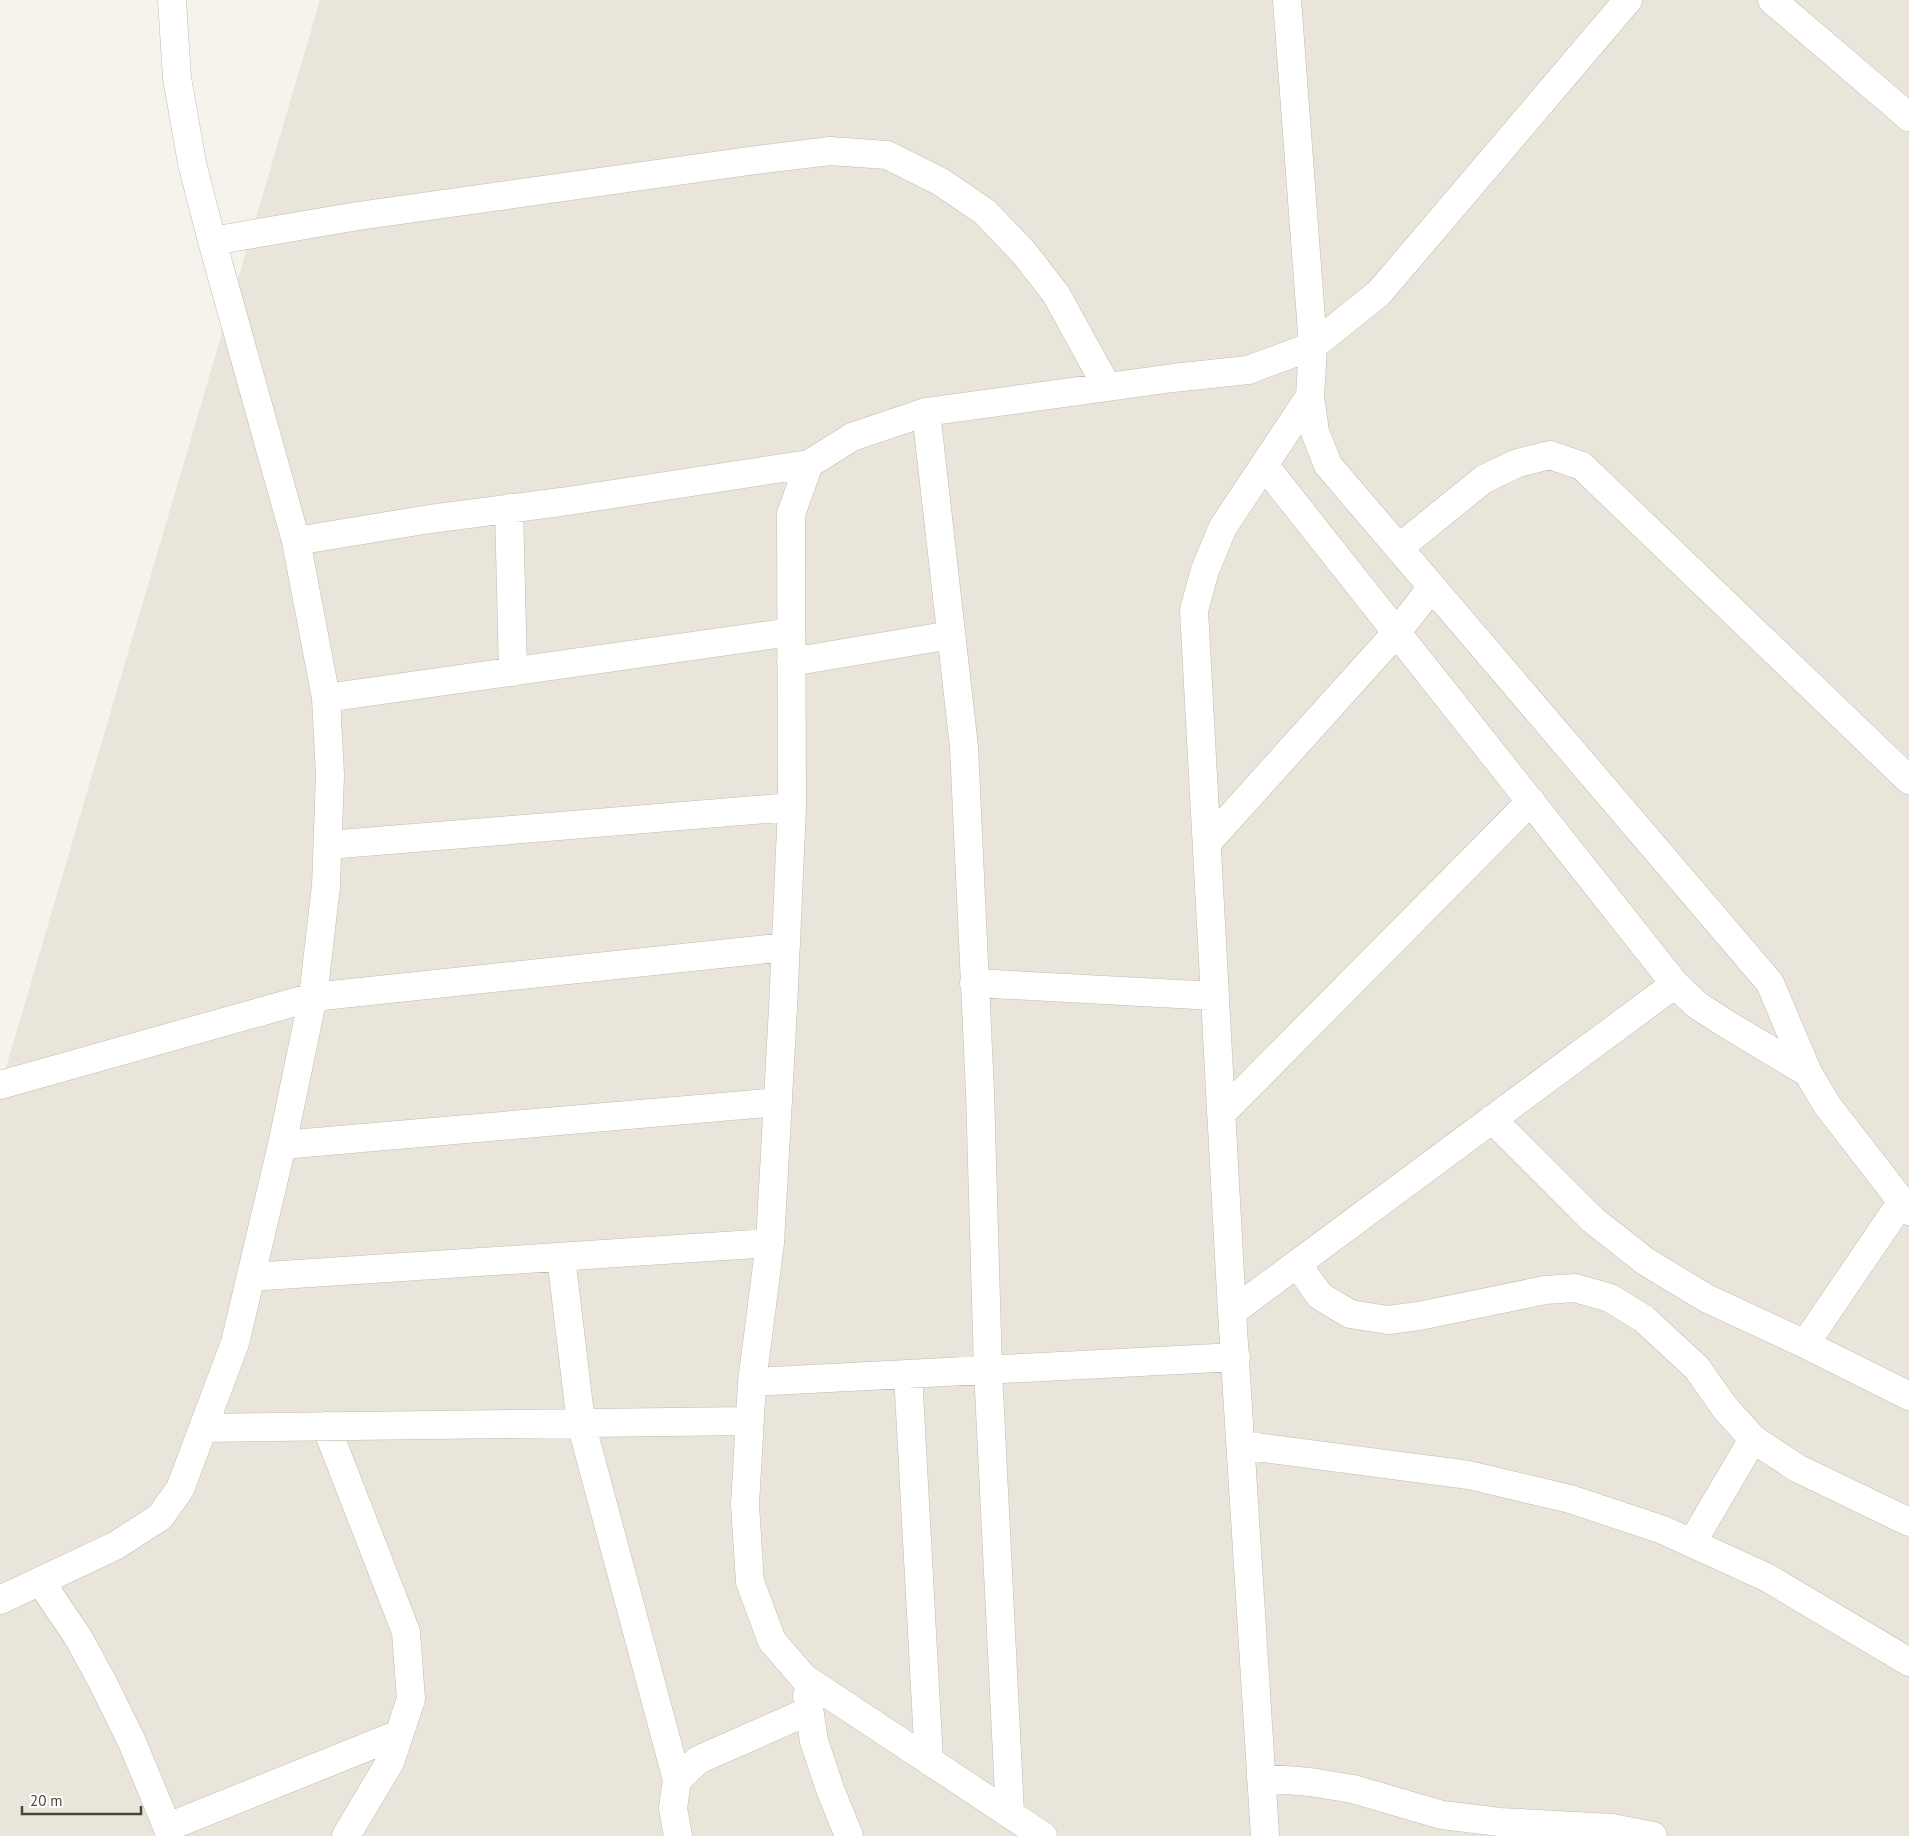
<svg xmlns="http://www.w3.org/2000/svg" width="1909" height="1836" font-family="'PT Sans',sans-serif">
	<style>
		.residential { fill: #eae5da }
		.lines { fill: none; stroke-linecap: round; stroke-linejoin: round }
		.minor-casing { stroke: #c2bbae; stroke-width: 29 }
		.minor { stroke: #fff; stroke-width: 28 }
	</style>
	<rect width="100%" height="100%" fill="#f6f3ec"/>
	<path class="residential" d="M320 0H1909V1836H0V1088Z"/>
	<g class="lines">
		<defs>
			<path id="minor" d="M1287 0 1313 346 1310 396 1315 432 1328 465 1770 983 1808 1073 1827 1105 1909 1211
				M1772 0 1909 117
				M212 241 358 216 756 160 830 151 887 155 941 182 985 212 1024 253 1056 294 1107 387
				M926 412 964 747 980 1092 988 1370 1010 1814
				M1264 465 1675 984 1697 1005 1728 1025 1808 1073
				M509 508 513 672
				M296 541 430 519 561 502 809 464
				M1399 548 1484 479 1518 463 1550 455 1582 466 1909 780
				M791 662 951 635
				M326 698 791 632
				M1207 843 1397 632 1432 587
				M328 845 792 807
				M974 983 1215 996
				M0 1085 313 997 786 947
				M1221 1114 1531 801
				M1492 1119 1593 1220 1645 1261 1706 1298 1805 1344 1909 1396
				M282 1145 778 1102
				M561 1257 581 1423 677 1780
				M1297 1264 1320 1296 1350 1314 1388 1320 1419 1316 1545 1290 1575 1288 1610 1298 1644 1319 1697 1368 1725 1408 1753 1439 1797 1468 1909 1522
				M251 1277 770 1243
				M1232 1312 1675 984
				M1805 1344 1901 1203
				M908 1374 929 1761
				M752 1382 1236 1357
				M326 1426 406 1632 411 1699 390 1762 346 1836
				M203 1428 750 1421
				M1241 1445 1469 1475 1570 1499 1663 1530 1768 1578 1909 1662
				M1692 1543 1753 1439
				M40 1581 78 1637 103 1683 132 1742 171 1836
				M0 1600 115 1546 160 1517 180 1489 235 1343 282 1145 313 997 326 886 330 775 326 698 296 541 212 241 192 163 177 78 172 0
				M807 1695 814 1741 830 1789 849 1836
				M1261 1778 1310 1782 1353 1789 1442 1815 1500 1822 1612 1828 1653 1836
				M168 1827 399 1734
				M678 1836 673 1808 677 1780 698 1760 809 1711
				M1043 1836 804 1678 772 1641 750 1582 745 1505 752 1382 770 1243 783 1008 792 807 791 514 809 464 852 437 926 412 1173 378 1248 370 1313 346 1379 293 1628 0
				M1265 1836 1232 1312 1194 610 1205 570 1223 527 1310 396"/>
		</defs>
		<use href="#minor" class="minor-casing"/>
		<use href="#minor" class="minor"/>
	</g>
	<path d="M22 1806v8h119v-8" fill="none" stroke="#4b4439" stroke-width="2.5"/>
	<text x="30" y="1806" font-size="15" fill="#4b4439" stroke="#ffffff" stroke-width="4" paint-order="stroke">20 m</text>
</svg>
